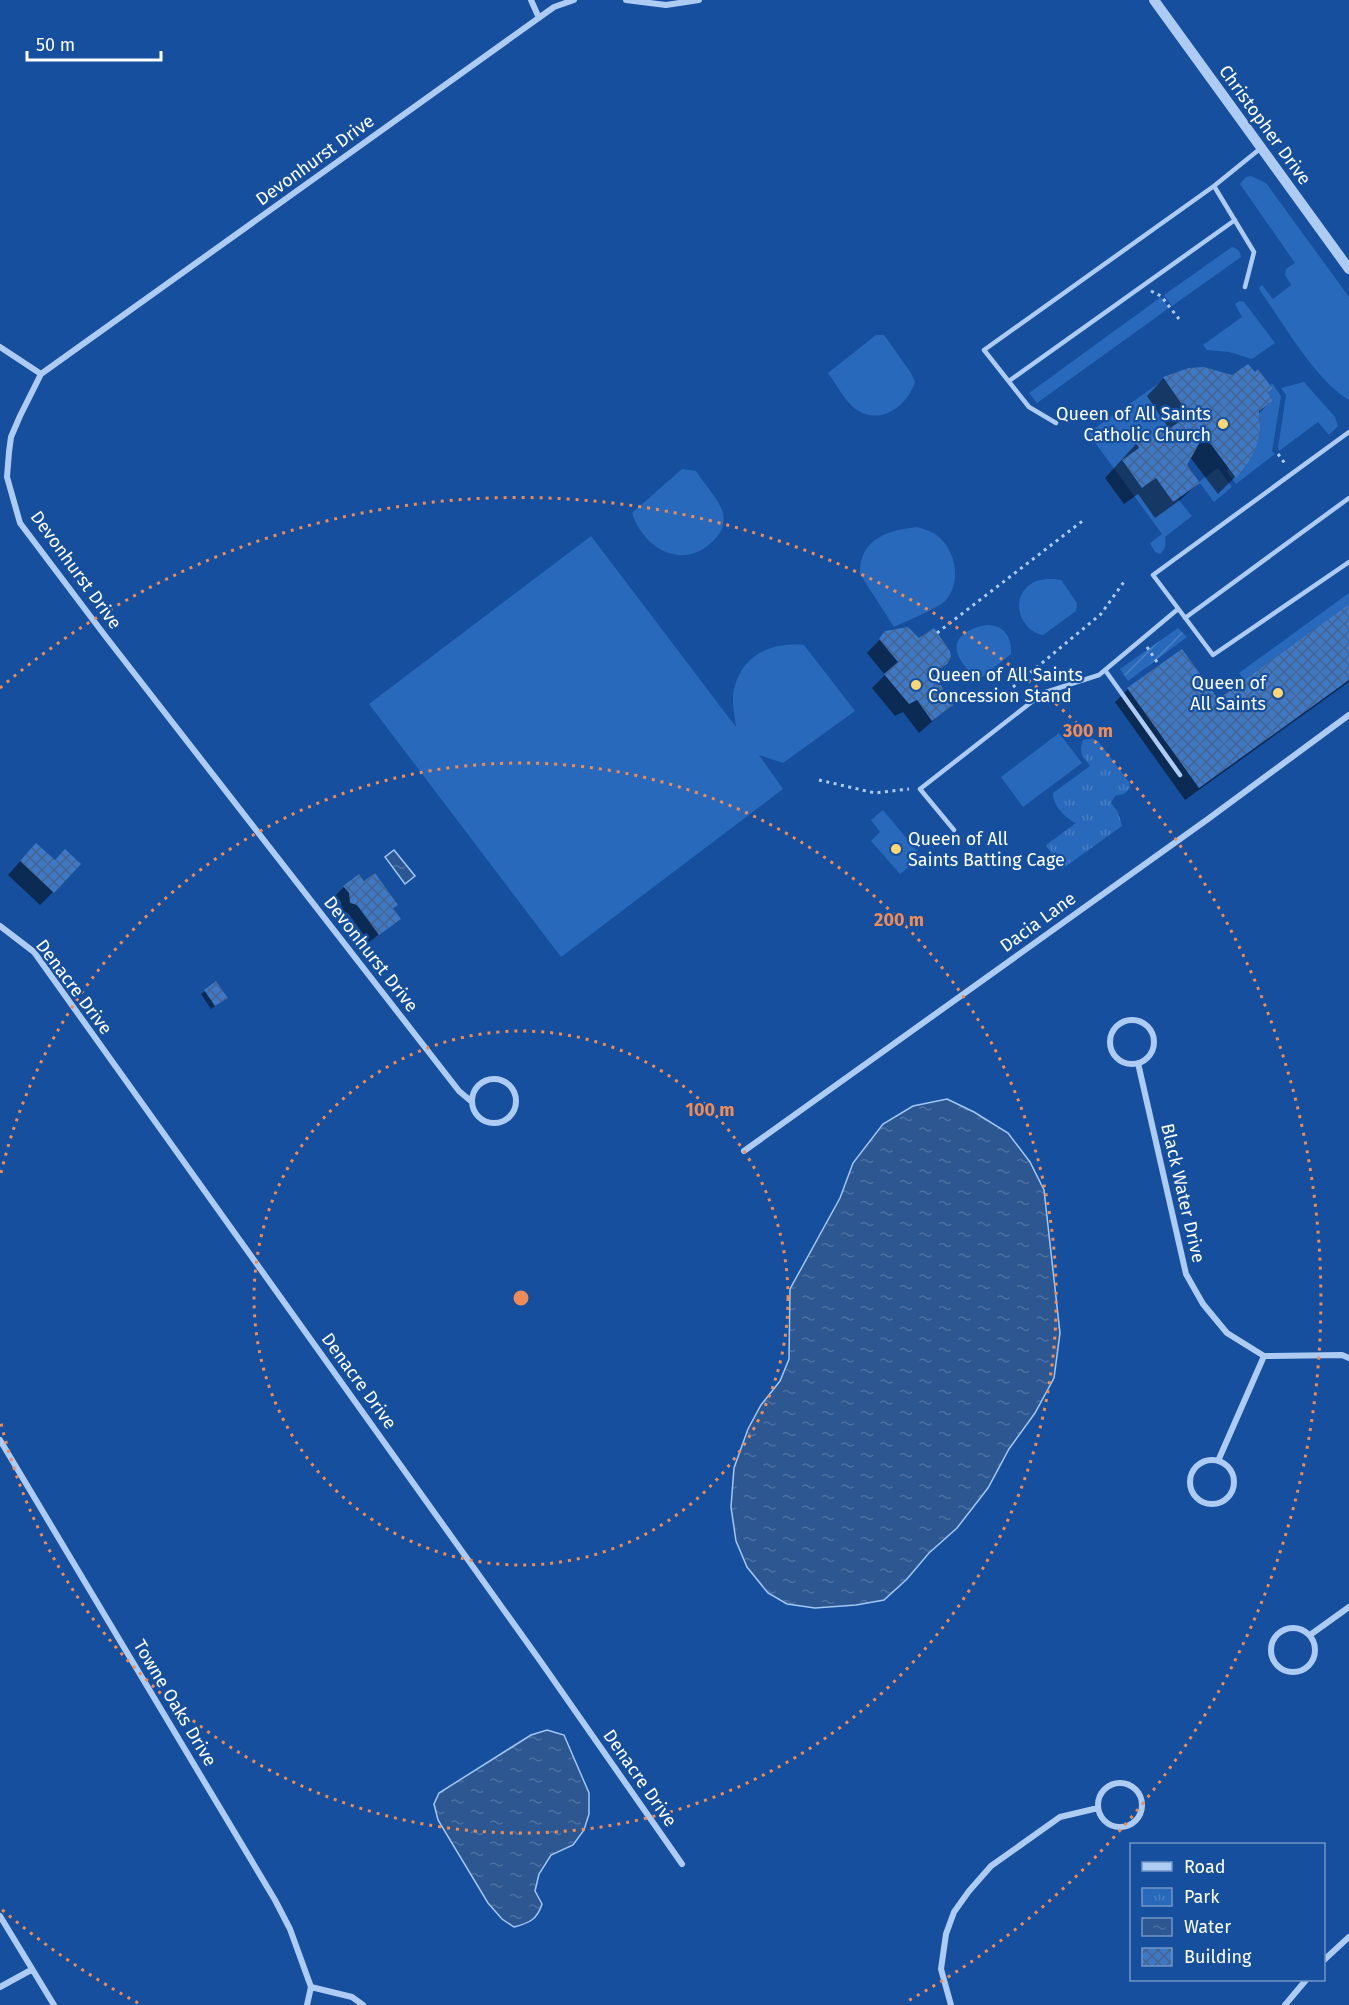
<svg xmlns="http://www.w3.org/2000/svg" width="1349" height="2005" font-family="'Fira Sans',sans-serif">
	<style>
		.grass { fill: #2969bb }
		.park { fill: url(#park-tufts) }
		.garden { fill: url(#garden-furrows) }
		.water { fill: url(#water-ripples); stroke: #a0c7f5; stroke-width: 1.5 }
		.shadow { fill: #0007 }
		.building { fill: url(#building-cross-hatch) }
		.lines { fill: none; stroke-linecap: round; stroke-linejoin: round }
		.path { stroke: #aeccf3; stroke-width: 3; stroke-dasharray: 3 4.5; stroke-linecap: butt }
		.service { stroke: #aeccf3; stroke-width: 4.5 }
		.minor { stroke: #aeccf3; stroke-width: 6 }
		.tertiary { stroke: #aeccf3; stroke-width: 10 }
		.ring { fill: none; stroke: #ef8b55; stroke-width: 3; stroke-dasharray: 3 6 }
		.poi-dot { fill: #ffd770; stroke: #164f9e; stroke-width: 2 }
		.labels { text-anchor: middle; stroke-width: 4.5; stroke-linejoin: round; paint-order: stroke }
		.street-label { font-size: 18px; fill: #fff; stroke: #164f9e }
		.poi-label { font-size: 18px; fill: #fff; stroke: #164f9e; text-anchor: end }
		.centre { fill: #ef8b55; stroke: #164f9e; stroke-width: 3 }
		.ring-label { font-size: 18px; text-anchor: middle; font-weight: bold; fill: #ef8b55; stroke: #164f9e; stroke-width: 4.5; stroke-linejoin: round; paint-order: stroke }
	</style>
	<defs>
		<pattern id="park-tufts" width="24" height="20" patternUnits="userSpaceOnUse" patternTransform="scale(1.5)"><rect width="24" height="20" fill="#2969bb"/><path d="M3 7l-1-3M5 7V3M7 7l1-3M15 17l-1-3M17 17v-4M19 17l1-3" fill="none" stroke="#4980c5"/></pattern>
		<pattern id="garden-furrows" width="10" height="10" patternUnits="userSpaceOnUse" patternTransform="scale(1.5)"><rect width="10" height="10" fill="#2969bb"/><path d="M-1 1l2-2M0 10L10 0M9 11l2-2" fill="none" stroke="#4980c5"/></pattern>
		<pattern id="water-ripples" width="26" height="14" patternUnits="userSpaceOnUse" patternTransform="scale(1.5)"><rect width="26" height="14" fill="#2d5791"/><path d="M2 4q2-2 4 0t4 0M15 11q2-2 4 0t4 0" fill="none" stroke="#4c70a2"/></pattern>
		<pattern id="building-cross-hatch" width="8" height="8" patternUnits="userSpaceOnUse" patternTransform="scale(1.5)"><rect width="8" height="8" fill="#3f78c4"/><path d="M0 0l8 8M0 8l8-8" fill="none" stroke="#45648e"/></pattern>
	</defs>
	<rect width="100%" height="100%" fill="#164f9e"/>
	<path class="grass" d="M1251 176 1266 183 1349 297V400C1315 380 1284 324 1261 292L1259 288 1262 285 1273 299 1291 285 1285 275 1286 269 1295 263 1240 184 1246 177Z
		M1232 247C1238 249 1240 251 1241 257L1172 306 1164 295Z
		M1161 297 1169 308 1037 403 1029 393Z
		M1240 301 1244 302 1275 343 1252 359 1229 352 1207 350 1203 345 1242 317 1235 304Z
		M876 335H884L911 373 915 382C908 405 881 426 857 410 846 403 837 385 828 373Z
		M1165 379 1189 415 1169 434 1166 431 1162 433 1160 431 1149 439 1146 435 1139 448 1122 460 1142 487 1156 478 1173 502 1177 498 1192 516 1165 537C1166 545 1166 549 1160 554L1155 552 1150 543 1162 534 1088 433Z
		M1304 382 1335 417 1338 426 1329 435 1318 422 1279 451 1278 448 1286 395 1281 388Z
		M1272 383 1281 396 1272 451 1275 454 1236 484 1226 471C1252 451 1262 446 1259 411L1273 401 1268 393 1273 390 1270 385Z
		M1218 468 1232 487 1214 502 1199 482Z
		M682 469 696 471C702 481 722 503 723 514 725 524 722 532 715 539 685 572 644 550 632 513Z
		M917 527C925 529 933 532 939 537 956 552 962 583 945 601 937 609 906 621 894 627L860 574C859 539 888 530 917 527Z
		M591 536 736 727C735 716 731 701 734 689 742 655 771 642 804 645L855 711 783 763 759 755 783 789 561 957 369 704Z
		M1054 579 1061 580 1077 603 1076 611 1043 635C1020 631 1009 598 1031 584 1038 579 1046 579 1054 579Z
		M1349 593V604L1244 680 1239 673Z
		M987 625C1005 625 1012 638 1011 654L981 678 974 677C969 671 962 664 959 657 949 637 972 627 987 625Z
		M1059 733 1082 763 1023 807 1001 777Z
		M883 810 922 857 900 874 871 841 880 832 871 820Z"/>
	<path class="park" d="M1092 738 1098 741 1129 782 1130 788 1124 794 1115 796 1111 803 1118 812 1122 826 1062 869 1046 845 1076 823C1066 819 1052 804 1053 793L1090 766C1083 756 1078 753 1083 740Z"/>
	<path class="garden" d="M1178 628 1187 637 1128 681 1120 669Z"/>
	<path class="water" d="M394 850 415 876 405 884 385 857Z
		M947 1099 974 1112 1008 1133 1030 1162 1044 1190 1060 1333 1054 1378 1035 1413 1009 1449 988 1488 957 1528 929 1553 907 1579 884 1600 856 1605 815 1608 787 1604 768 1593 747 1567 736 1541 731 1507 734 1468 748 1429 761 1405 780 1381 789 1359 790 1289 840 1198 853 1163 883 1124 913 1106Z
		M547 1730 564 1735 589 1793V1814L584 1830 573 1845 551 1855 539 1874 535 1891 542 1904C537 1920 529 1923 514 1927L502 1919 488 1903 438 1820 434 1804 439 1793 531 1735Z"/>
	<path class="shadow" d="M1164 378 1267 393 1271 401 1258 414 1248 460 1235 477 1218 494 1190 457 1185 465 1198 483 1180 500 1155 518 1138 494 1124 504 1105 478 1136 444 1149 441 1170 430 1147 396Z
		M1349 606V682L1185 800 1115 702 1128 689 1218 701Z
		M886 633 946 663 933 676 951 705 919 733 903 712 895 716 872 688 885 675 867 653Z
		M23 858 54 861 53 892 40 905 8 875Z
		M363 883 392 909 399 919 369 942 348 913 342 911 341 902 336 895 344 887Z
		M205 991 226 998 211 1009 201 994Z"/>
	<path class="building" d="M1248 364 1255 372 1258 369 1273 389 1268 393 1273 401 1259 411 1260 429 1257 444 1249 461 1236 478 1204 435 1187 465 1200 483 1173 502 1156 478 1142 488 1122 460 1139 448 1135 442 1146 434 1149 439 1161 431 1162 433 1166 431 1189 415 1163 377 1189 368 1204 367 1232 375Z
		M1349 604V680L1199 788 1127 688 1182 649 1218 699Z
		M908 627 919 638 934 628 950 651 951 657 947 664 933 673 953 705 932 721 917 700 909 704 884 674 898 662 879 639 885 631Z
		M36 843 55 860 65 849 81 864 54 893 20 861Z
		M375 873 398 905 393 908 401 919 379 935 357 905 350 903 349 893 343 886 359 874 364 881Z
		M216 981 228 998 215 1006 204 990Z"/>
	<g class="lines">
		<path class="path" d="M1151 291 1161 296 1179 319
			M1278 454 1286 465
			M937 633 1085 519
			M1147 647 1159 665
			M1013 687 1101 614 1126 579
			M819 780 875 793 909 789"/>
		<path class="service" d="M1245 287 1254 252 1214 186 1261 148
			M1009 381 1235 220
			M1056 423 1029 407 984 350 1214 186
			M1349 432 1153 575 1213 655 1349 562
			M1185 618 1349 498
			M1105 670 1180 775
			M954 830 920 789 1043 693 1099 675 1178 609"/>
		<path class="minor" d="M531 0 539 18
			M626 0 666 5 699 0
			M0 347 41 374
			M0 926 34 952 541 1662 682 1864
			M1110 1042a22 22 0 1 1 44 0a22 22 0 1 1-44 0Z
			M1138 1063 1186 1274 1203 1304 1227 1333 1264 1356 1342 1355 1349 1358
			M472 1101a22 22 0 1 1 44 0a22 22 0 1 1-44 0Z
			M472 1102 459 1091 106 637 20 523 7 477 9 452 11 437 20 416 41 374 554 7 574 0
			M744 1151 1208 819 1349 715
			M0 1440 275 1900 290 1929 311 1987 307 2005
			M1190 1482a22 22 0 1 1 44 0a22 22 0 1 1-44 0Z
			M1218 1461 1264 1356
			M1271 1650a22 22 0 1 1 44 0a22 22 0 1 1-44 0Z
			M1310 1635 1349 1607
			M1098 1805a22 22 0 1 1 44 0a22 22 0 1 1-44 0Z
			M0 1916 54 2005
			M1324 1960 1349 1937
			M0 1987 31 1970
			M311 1987 352 1997 363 2005
			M951 2005 941 1969 946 1934 954 1912 969 1891 991 1866 1060 1817 1098 1808
			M1285 2005 1306 1980"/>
		<path class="tertiary" d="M1154 0 1349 269"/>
	</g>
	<g class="ring">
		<circle cx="521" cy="1298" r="267"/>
		<path d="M1 1173A535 535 0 1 1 1 1423"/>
		<path d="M138 2003A802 802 0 0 1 0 1908M0 688A802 802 0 1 1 904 2003"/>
	</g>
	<g class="poi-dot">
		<circle cx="1223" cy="424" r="6"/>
		<circle cx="916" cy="685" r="6"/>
		<circle cx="1278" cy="693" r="6"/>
		<circle cx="896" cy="849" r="6"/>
	</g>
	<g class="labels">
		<g class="street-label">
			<text transform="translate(1265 125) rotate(54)" y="6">Christopher Drive</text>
			<text transform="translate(315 160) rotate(-36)" y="6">Devonhurst Drive</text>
			<text transform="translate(76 570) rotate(54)" y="6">Devonhurst Drive</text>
			<text transform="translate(1038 922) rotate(-36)" y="6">Dacia Lane</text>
			<text transform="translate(371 954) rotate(52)" y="6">Devonhurst Drive</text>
			<text transform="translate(74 987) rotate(53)" y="6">Denacre Drive</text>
			<text transform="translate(1183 1193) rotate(77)" y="6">Black Water Drive</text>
			<text transform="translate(359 1381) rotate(54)" y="6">Denacre Drive</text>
			<text transform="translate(175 1703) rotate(59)" y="6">Towne Oaks Drive</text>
			<text transform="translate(640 1778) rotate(55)" y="6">Denacre Drive</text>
		</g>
		<g class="poi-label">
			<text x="1211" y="420">Queen of All Saints<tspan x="1211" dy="21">Catholic Church</tspan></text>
			<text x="928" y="681" text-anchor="start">Queen of All Saints<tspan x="928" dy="21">Concession Stand</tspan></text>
			<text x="1266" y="689">Queen of<tspan x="1266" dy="21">All Saints</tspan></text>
			<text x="908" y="845" text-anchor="start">Queen of All<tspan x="908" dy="21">Saints Batting Cage</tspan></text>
		</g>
	</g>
	<circle cx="521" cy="1298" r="9" class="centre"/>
	<g class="ring-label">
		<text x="1088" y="737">300 m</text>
		<text x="899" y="926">200 m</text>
		<text x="710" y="1116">100 m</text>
	</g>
	<rect x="1130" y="1843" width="195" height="138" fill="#164f9e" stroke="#7395c5" stroke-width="1.5"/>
	<rect x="1142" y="1862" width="30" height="9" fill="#aeccf3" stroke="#7395c5" stroke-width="1.5"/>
	<text x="1184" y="1873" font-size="18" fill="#ffffff">Road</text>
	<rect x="1142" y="1888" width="30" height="18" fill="url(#park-tufts)" stroke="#7395c5" stroke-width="1.5"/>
	<text x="1184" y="1903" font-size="18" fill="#ffffff">Park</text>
	<rect x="1142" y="1918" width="30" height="18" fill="url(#water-ripples)" stroke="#7395c5" stroke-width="1.5"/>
	<text x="1184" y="1933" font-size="18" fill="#ffffff">Water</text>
	<rect x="1142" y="1948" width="30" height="18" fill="url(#building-cross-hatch)" stroke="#7395c5" stroke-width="1.5"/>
	<text x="1184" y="1963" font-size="18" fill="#ffffff">Building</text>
	<path d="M27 51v9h134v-9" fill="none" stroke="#ffffff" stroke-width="3"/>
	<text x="36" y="51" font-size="18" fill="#ffffff" stroke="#164f9e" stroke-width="4.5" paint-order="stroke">50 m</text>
</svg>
